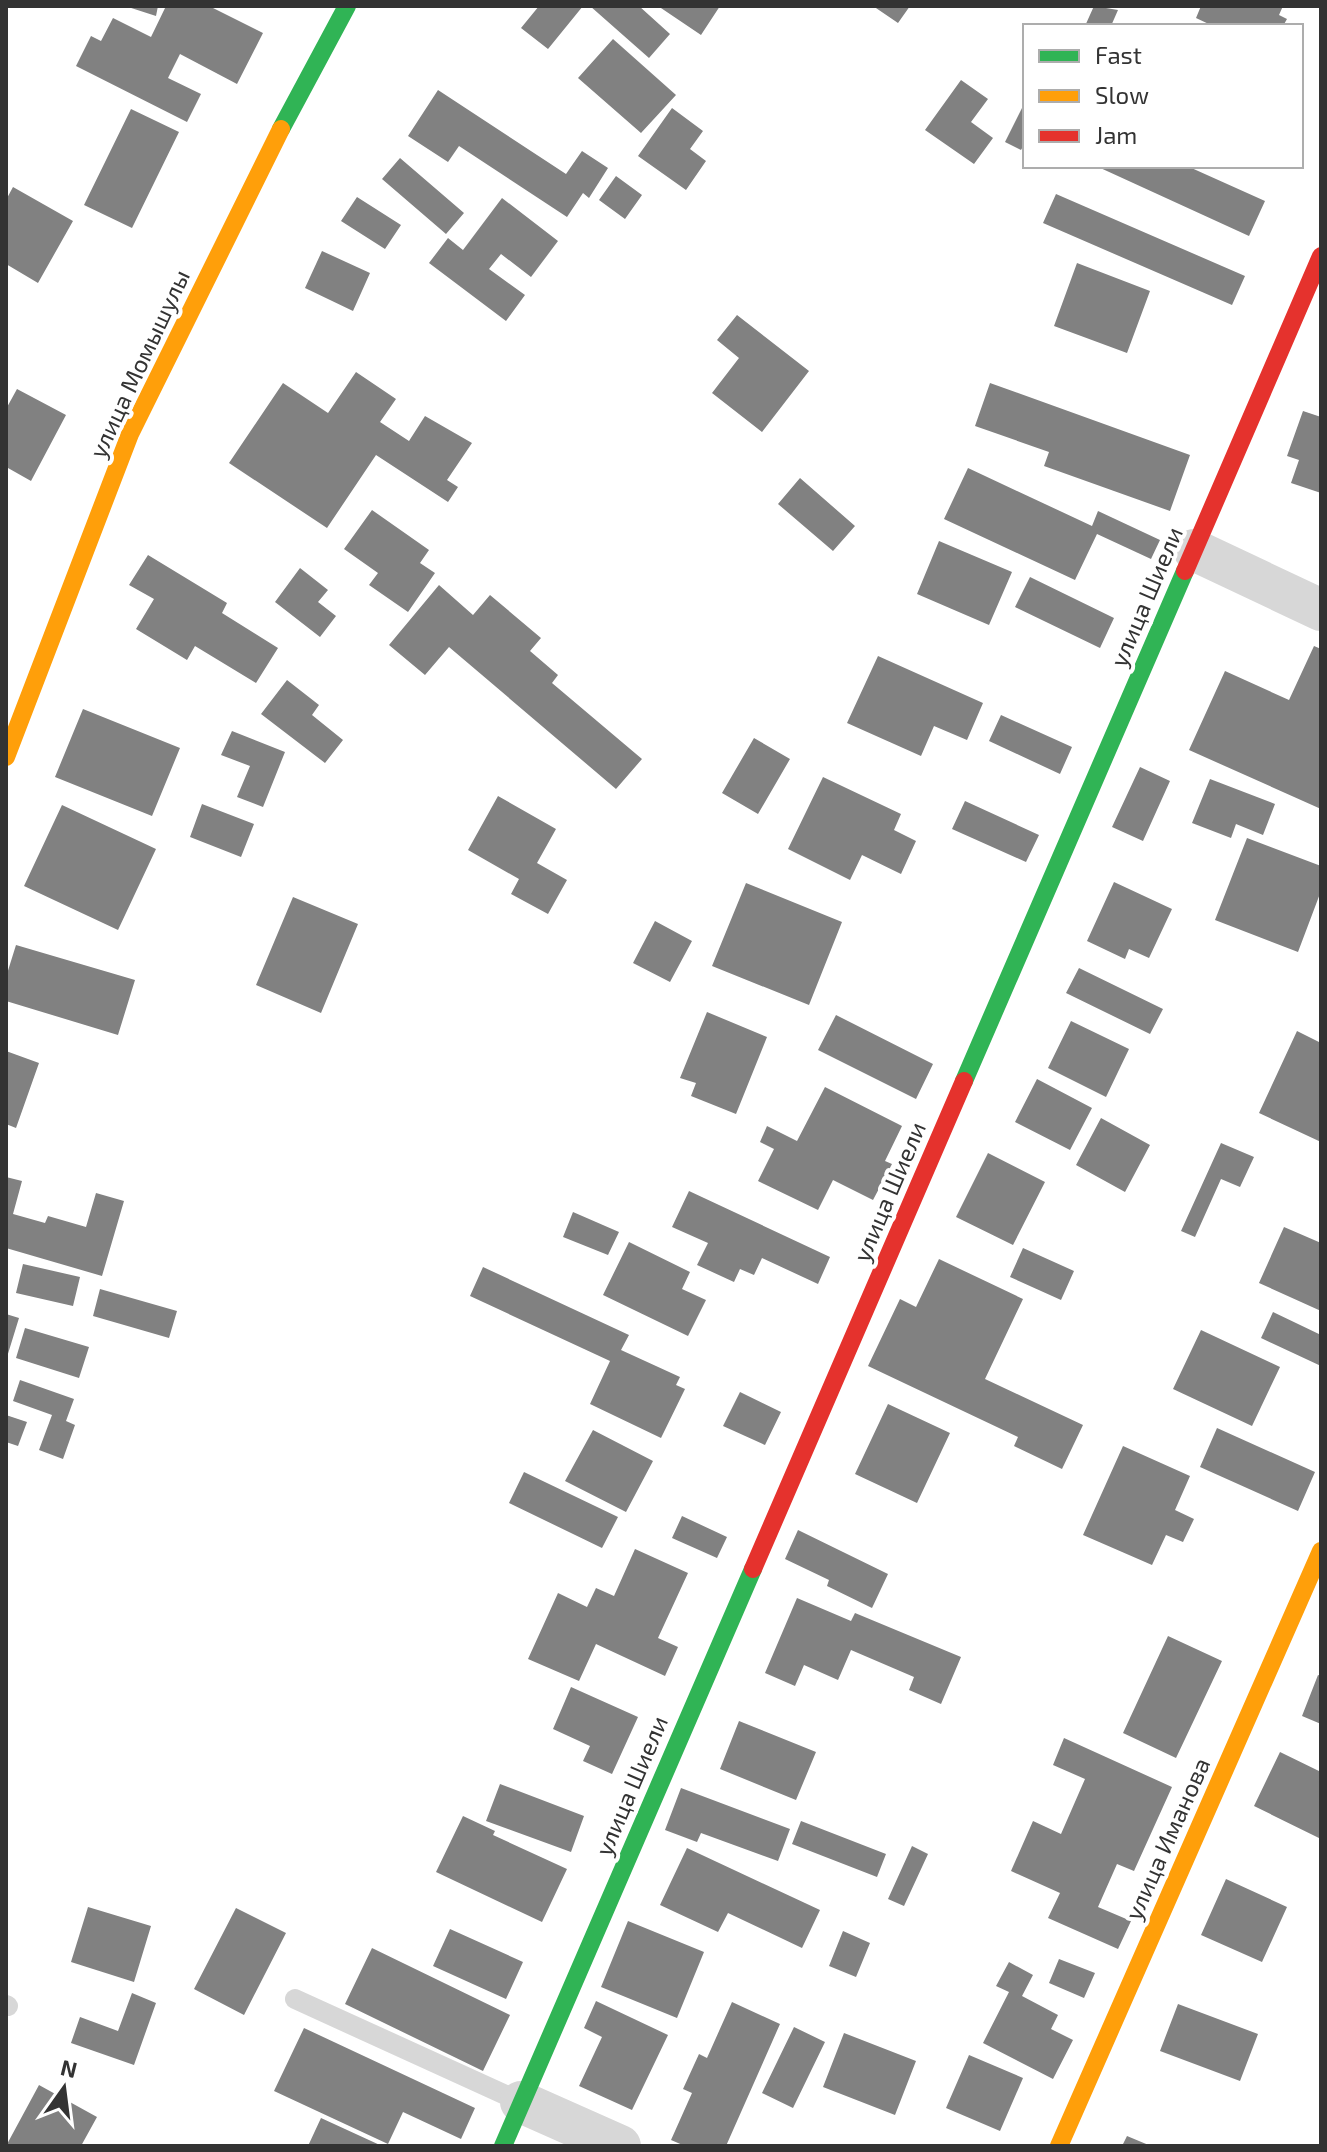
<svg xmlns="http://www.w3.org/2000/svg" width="1327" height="2152" font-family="'Exo 2',sans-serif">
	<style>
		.building { fill: #818181 }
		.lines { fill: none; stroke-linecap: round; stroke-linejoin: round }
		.lane { stroke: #d7d7d7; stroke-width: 20 }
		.street { stroke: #d7d7d7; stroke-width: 42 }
		.fast { stroke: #30b455; stroke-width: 18 }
		.slow { stroke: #ff9f0a; stroke-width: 18 }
		.jam { stroke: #e5322d; stroke-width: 18 }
		.labels { text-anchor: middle; stroke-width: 8; stroke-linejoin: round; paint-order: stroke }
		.street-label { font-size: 24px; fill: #333; stroke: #fff }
	</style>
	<rect width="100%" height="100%" fill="#fff"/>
	<path class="building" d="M125 6H158L156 16Z
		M166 6H209L263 33 237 84 180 54 168 78 201 94 187 122 76 66 91 36 101 41 113 18 151 37Z
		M539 6H583L548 49 521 28Z
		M590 6H639L670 34 649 58Z
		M658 6H720L701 35Z
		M873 6H910L898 23Z
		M1094 6 1118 10 1111 26H1085Z
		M1201 6H1283L1279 15 1287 19 1283 26H1213L1196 18Z
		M613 39 676 95 641 133 578 78Z
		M961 80 988 99 971 122 993 138 974 164 925 130Z
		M438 90 566 174 582 151 608 168 589 198 583 193 567 217 459 146 448 162 408 136Z
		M1025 102V143L1021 150 1005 142Z
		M672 108 703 131 690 149 706 161 686 190 638 156Z
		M131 109 179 132 132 228 84 205Z
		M400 158 464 213 446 234 382 179Z
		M1096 166H1187L1265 201 1249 236Z
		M616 176 642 195 625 219 599 200Z
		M13 187 73 221 38 283 6 264V200Z
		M1056 194 1245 276 1232 305 1043 223Z
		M357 197 401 225 385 249 341 221Z
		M502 198 558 241 531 277 501 254 489 269 525 295 506 321 429 263 448 238 463 250Z
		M322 251 370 273 353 311 305 288Z
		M1077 263 1150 291 1127 353 1054 326Z
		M737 315 809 371 762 432 712 393 739 358 717 340Z
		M356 372 396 399 380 422 409 441 425 416 472 443 447 480 458 487 448 502 376 455 327 528 229 463 283 383 328 413Z
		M990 383 1190 455 1170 511 1044 466 1049 452 975 426Z
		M17 389 66 415 31 481 8 468 6 472V409Z
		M1303 411 1321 417V493L1291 483 1299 460 1287 456Z
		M968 468 1092 526 1098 511 1160 540 1151 559 1097 534 1075 580 944 519Z
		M800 478 855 526 833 551 778 504Z
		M372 510 429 550 420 563 435 573 408 612 369 585 378 573 344 549Z
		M939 541 1012 572 989 625 917 594Z
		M148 555 227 603 222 613 278 648 256 683 195 646 187 660 136 629 154 599 129 585Z
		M300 568 328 590 318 602 336 616 320 637 275 602Z
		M1030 577 1114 618 1100 648 1015 607Z
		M439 585 473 615 490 595 541 638 530 651 558 675 552 683 642 759 616 789 449 647 425 675 389 645Z
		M1314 646 1321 649V809L1189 750 1225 671 1289 700Z
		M878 656 983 703 967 740 934 726 921 756 847 723Z
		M287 680 319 705 312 715 343 740 325 763 261 714Z
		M83 709 180 748 152 816 55 777Z
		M1001 715 1072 747 1060 774 989 741Z
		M232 731 285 752 263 807 237 797 250 766 221 755Z
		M754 738 790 759 758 814 722 793Z
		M1140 767 1170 781 1143 841 1112 827Z
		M823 777 901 814 894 830 916 841 901 874 862 855 850 880 788 849Z
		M1210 779 1275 804 1263 835 1236 824 1231 838 1192 823Z
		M498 796 556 829 537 863 567 880 548 914 511 894 519 879 468 850Z
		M965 801 1039 835 1026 862 952 829Z
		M202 804 254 824 241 857 190 837Z
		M62 805 156 849 118 930 24 886Z
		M1247 838 1321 866V891L1298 952 1215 920Z
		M1114 882 1172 909 1149 958 1129 949 1125 959 1087 941Z
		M746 883 842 922 809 1005 712 966Z
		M293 897 358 924 321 1013 256 985Z
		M655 921 692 941 670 982 633 963Z
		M16 945 135 980 118 1035 6 1001V977Z
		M1079 968 1163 1009 1150 1034 1066 993Z
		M707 1012 767 1037 736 1114 691 1096 696 1083 680 1078Z
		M836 1015 933 1064 916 1099 818 1050Z
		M1071 1021 1129 1049 1106 1097 1048 1068Z
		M1297 1031 1321 1043V1142L1259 1113Z
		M6 1051 39 1063 16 1128 6 1124Z
		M1037 1079 1092 1108 1070 1150 1015 1122Z
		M825 1087 902 1126 885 1161 892 1164 873 1200 833 1180 818 1210 758 1181 774 1149 760 1142 767 1126 797 1141Z
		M1101 1118 1150 1145 1125 1192 1076 1165Z
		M1221 1143 1254 1157 1240 1187 1221 1179 1195 1237 1181 1231Z
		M988 1153 1045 1182 1013 1245 956 1217Z
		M6 1177 22 1181 13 1214 45 1223 48 1216 86 1227 96 1193 124 1201 102 1276 6 1248Z
		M689 1191 830 1257 818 1284 762 1258 754 1275 740 1269 734 1282 697 1265 708 1243 672 1227Z
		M573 1212 619 1232 608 1255 563 1237Z
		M1284 1227 1321 1243V1311L1259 1283Z
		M629 1242 690 1272 682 1289 706 1300 688 1336 603 1295Z
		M1023 1248 1074 1271 1061 1300 1010 1277Z
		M939 1259 1023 1299 985 1379 1083 1425 1062 1469 1014 1446 1018 1437 868 1366 900 1299 916 1307Z
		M23 1264 80 1277 73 1306 16 1293Z
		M483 1267 629 1335 621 1350 680 1377 676 1385 685 1389 661 1438 590 1404 610 1361 470 1296Z
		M100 1289 177 1311 169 1338 93 1316Z
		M1273 1312 1321 1335V1366L1261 1338Z
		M6 1314 19 1318 7 1357H6Z
		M25 1328 89 1347 79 1378 16 1358Z
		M1201 1330 1280 1367 1252 1426 1173 1389Z
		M20 1380 74 1399 66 1421 75 1425 63 1459 39 1450 52 1415 13 1401Z
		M740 1392 781 1412 765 1445 723 1426Z
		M888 1404 950 1433 917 1503 855 1474Z
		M6 1415 27 1422 18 1446 6 1442Z
		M1217 1428 1315 1472 1298 1511 1200 1467Z
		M593 1430 653 1461 626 1512 565 1481Z
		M1123 1446 1190 1476 1175 1510 1194 1519 1183 1542 1166 1535 1152 1565 1083 1535Z
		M524 1472 618 1517 602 1548 509 1503Z
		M682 1516 727 1537 717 1558 672 1538Z
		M798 1530 888 1574 872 1608 827 1586 829 1580 785 1559Z
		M635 1549 688 1573 658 1638 678 1647 665 1676 596 1644 579 1681 528 1659 558 1593 587 1607 596 1588 614 1596Z
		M797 1598 851 1621 855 1613 961 1657 941 1704 909 1690 914 1677 851 1650 838 1680 804 1665 795 1686 765 1673Z
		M1168 1636 1222 1661 1176 1758 1123 1733Z
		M1318 1675 1321 1676V1724L1302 1716Z
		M571 1687 638 1717 612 1774 583 1761 590 1746 553 1729Z
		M739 1721 816 1752 796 1800 720 1769Z
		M1064 1738 1172 1787 1134 1871 1117 1864 1098 1907 1131 1921 1118 1949 1048 1918 1060 1893 1011 1871 1033 1821 1061 1834 1085 1779 1053 1765Z
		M1280 1752 1321 1772V1839L1254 1806Z
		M500 1784 584 1816 571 1852 486 1821Z
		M681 1788 790 1829 778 1861 701 1833 697 1842 665 1830Z
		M463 1816 495 1831 493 1835 567 1869 542 1922 436 1872Z
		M801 1821 886 1854 877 1877 792 1844Z
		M912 1846 928 1854 904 1906 888 1899Z
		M687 1848 820 1910 802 1948 728 1913 718 1932 660 1905Z
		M1226 1879 1287 1907 1262 1962 1201 1935Z
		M88 1907 151 1926 134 1982 71 1962Z
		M236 1908 286 1933 244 2015 194 1989Z
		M628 1921 704 1952 677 2018 601 1987Z
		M450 1929 523 1962 506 1999 433 1966Z
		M843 1931 870 1943 856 1977 829 1966Z
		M372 1948 510 2015 483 2071 345 2004Z
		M1059 1959 1095 1973 1084 1998 1049 1983Z
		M1009 1962 1033 1975 1022 1996 1058 2015 1051 2029 1073 2040 1053 2079 983 2043 1009 1992 996 1986Z
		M132 1993 156 2003 134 2065 71 2043 80 2017 118 2031Z
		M596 2001 668 2035 632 2110 579 2086 602 2037 584 2028Z
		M732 2002 780 2024 726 2146H685L671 2140 692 2093 683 2089 699 2054 707 2058Z
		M1178 2004 1258 2034 1240 2081 1160 2051Z
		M794 2027 825 2042 793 2108 762 2093Z
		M304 2028 475 2108 461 2139 403 2112 388 2144 274 2091Z
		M844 2033 916 2061 895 2115 823 2087Z
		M969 2055 1023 2078 1000 2131 946 2108Z
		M39 2085 97 2117 81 2146H6Z
		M321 2118 382 2146H308Z
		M1127 2136 1151 2146H1122Z"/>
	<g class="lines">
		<path class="lane" d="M295 1999 521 2102
			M6 2005 8 2006"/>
		<path class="street" d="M1194 550 1321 610
			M521 2102 620 2146"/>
		<path class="fast" d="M281 129 347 6
			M964 1081 1185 571
			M503 2146 753 1569"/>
		<path class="slow" d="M6 757 130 434 281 129
			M1059 2146 1321 1551"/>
		<path class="jam" d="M1185 571 1321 256
			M753 1569 964 1081"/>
	</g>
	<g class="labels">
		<g class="street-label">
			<text transform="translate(140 364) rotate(-65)" y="8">улица Момышулы</text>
			<text transform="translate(1147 597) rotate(-67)" y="8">улица Шиели</text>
			<text transform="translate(890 1192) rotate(-67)" y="8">улица Шиели</text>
			<text transform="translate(632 1786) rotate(-67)" y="8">улица Шиели</text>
			<text transform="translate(1168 1839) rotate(-66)" y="8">улица Иманова</text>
		</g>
	</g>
	<rect width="1327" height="2152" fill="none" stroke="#333333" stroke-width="16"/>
	<rect x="1023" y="24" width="280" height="144" fill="#ffffff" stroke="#adadad" stroke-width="2"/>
	<rect x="1039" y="50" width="40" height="12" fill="#30b455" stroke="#adadad" stroke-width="2"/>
	<text x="1095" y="64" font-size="24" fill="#333333">Fast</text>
	<rect x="1039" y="90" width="40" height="12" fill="#ff9f0a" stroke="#adadad" stroke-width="2"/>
	<text x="1095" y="104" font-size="24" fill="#333333">Slow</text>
	<rect x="1039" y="130" width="40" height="12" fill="#e5322d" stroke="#adadad" stroke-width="2"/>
	<text x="1095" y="144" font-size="24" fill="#333333">Jam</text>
	<g transform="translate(64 2088) rotate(14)" stroke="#ffffff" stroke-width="6" paint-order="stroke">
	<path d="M0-6L14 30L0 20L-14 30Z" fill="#333333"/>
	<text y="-12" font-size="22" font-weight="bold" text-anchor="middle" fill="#333333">N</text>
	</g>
</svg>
